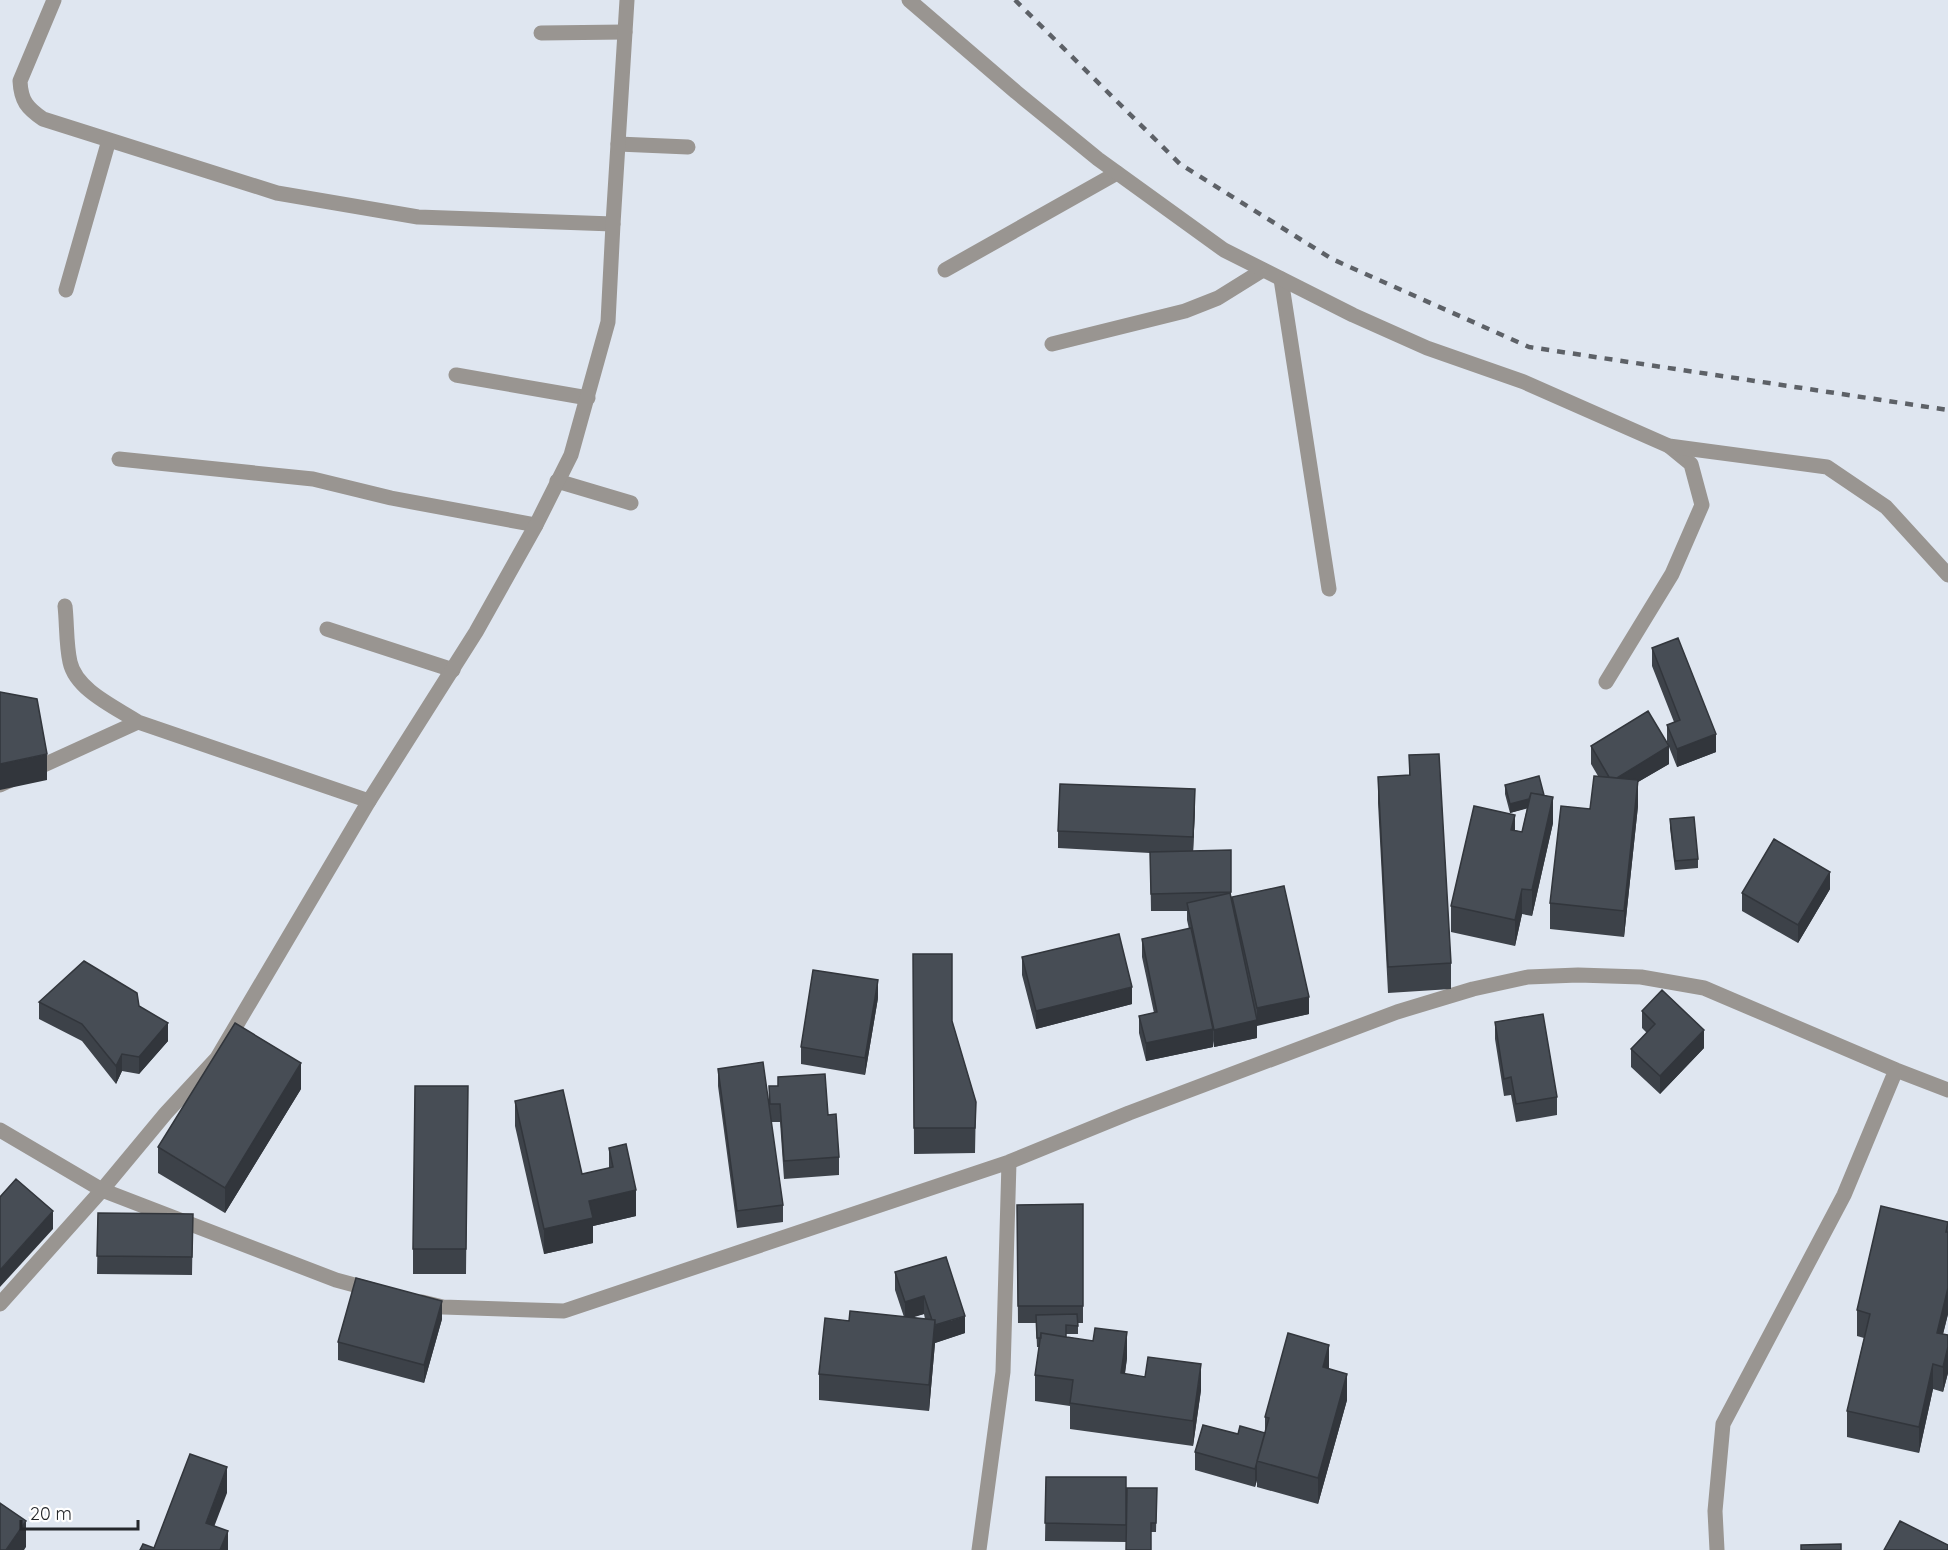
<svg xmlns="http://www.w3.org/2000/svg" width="1948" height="1550" font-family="Quicksand,sans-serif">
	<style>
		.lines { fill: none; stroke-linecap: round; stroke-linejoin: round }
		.lane { stroke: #999591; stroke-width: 15 }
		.street { stroke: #999591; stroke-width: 15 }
		.rail { stroke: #5d6167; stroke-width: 4.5; stroke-dasharray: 8 8; stroke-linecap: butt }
		.wall { fill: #3d4249; fill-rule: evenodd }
		.shaded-wall { fill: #32363c }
		.building { fill: #474d55; stroke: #32363c; stroke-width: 1.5 }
	</style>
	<rect width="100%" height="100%" fill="#dfe6f0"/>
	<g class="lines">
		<path class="lane" d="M54 0 20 81C21 101 27 108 43 119L277 193 418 217 613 224
			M541 33 625 32
			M618 144 688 147
			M945 270 1117 173
			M1281 279 1329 589
			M66 290 109 140
			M1052 344 1185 311 1218 298 1263 270
			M456 375 588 398
			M119 459 313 479 391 498 536 525
			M557 481 631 503
			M65 606C67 624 66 644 70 662 76 690 115 707 138 722
			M327 629 453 670
			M1606 682 1672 574 1702 505 1691 464 1669 446
			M0 785 138 722 369 801"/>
		<path class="street" d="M909 0 1016 92 1098 159 1224 250 1353 315 1427 348 1524 382 1669 446 1827 467 1886 507 1948 575
			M0 1130 102 1190 336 1280 373 1290
			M422 1302 443 1307 564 1311 1009 1162 1129 1113 1397 1012 1473 989 1528 977 1578 975 1641 977 1704 988 1896 1070 1948 1090
			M0 1304 102 1190 166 1113 217 1058 369 801 476 632 536 525 571 455 608 322 613 224 627 0
			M979 1550 1003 1372 1009 1162
			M1717 1550 1715 1511 1723 1424 1844 1195 1896 1070"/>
		<path class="rail" d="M1015 0 1180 164 1332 259 1529 347 1948 410"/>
	</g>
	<path class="wall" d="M1652 648 1716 752 1677 767 1669 747V764L1638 782V806L1624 937 1550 929V903L1590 809 1598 776 1591 764V746H1669L1667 742V725L1674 722 1652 666Z
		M1409 755 1451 963V989L1388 993 1378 803V777L1409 775Z
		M1505 785 1544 795 1553 823 1532 916 1522 914 1515 946 1451 932V906L1515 830 1522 832 1527 808 1510 813 1505 794Z
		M1195 807 1193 851 1231 850V898L1232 904V897L1309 1014 1257 1025V1038L1214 1047 1213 1041V1047L1146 1061 1139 1033V1016L1154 1013 1142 957V939L1189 929 1187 920V911H1151L1150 853 1058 848V831Z
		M1670 819 1698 859V868L1675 870 1670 828Z
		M1830 889 1798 943 1742 911V893Z
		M913 954 952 1021 976 1102 975 1153 914 1154Z
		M1022 957 1132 1004 1036 1029 1022 975Z
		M878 998 865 1075 801 1064V1047Z
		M39 1002 139 1006 168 1041 139 1074 122 1071 116 1084 82 1041 39 1019Z
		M1642 1011 1704 1048 1660 1094 1631 1067V1049L1647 1033 1642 1028Z
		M1495 1022 1557 1097V1115L1516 1122 1511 1095 1504 1096 1495 1039Z
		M718 1069 769 1102V1086L828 1115 839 1157V1175L784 1179 780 1122H771L783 1205V1222L737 1228 718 1086Z
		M468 1086 466 1274H413V1249Z
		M301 1089 225 1213 158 1173V1147Z
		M515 1101 582 1174 609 1168V1148L636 1216 593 1226V1243L544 1254 515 1126Z
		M1083 1204V1323H1078V1334H1066V1337L1127 1358 1125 1374 1201 1390 1193 1446 1070 1429V1406L1035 1401V1375L1039 1347H1037L1036 1323H1018L1017 1205Z
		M98 1213 193 1214 192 1275 97 1274Z
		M1948 1222V1314L1943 1334 1948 1335V1373L1943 1392 1933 1389 1919 1453 1847 1437V1411L1864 1338 1857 1336V1310Z
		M895 1272 965 1333 935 1343 929 1411 819 1400V1374L849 1321 904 1317 895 1290ZM924 1314 925 1319 911 1317Z
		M442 1319 424 1383 338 1360V1342Z
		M1329 1369 1347 1400 1318 1504 1257 1487V1480L1255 1487 1195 1470V1452L1265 1433V1417Z
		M1046 1477H1126V1542L1045 1541Z
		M1157 1488 1156 1532H1151L1126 1550Z"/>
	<path class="shaded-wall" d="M1716 734V752L1677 767V749Z
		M1669 746V764L1638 782V806L1624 937V911L1612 781Z
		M47 754V780L0 790V764Z
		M1195 789V807L1193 855V837Z
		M1544 795V804L1510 813V804Z
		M1553 797V823L1532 916V890Z
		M1515 815V841L1511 830Z
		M1830 872V889L1798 943V925Z
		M1522 889V914L1515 946V920Z
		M878 980V998L865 1075V1058Z
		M1132 987V1004L1036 1029V1011Z
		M1309 997V1014L1257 1026V1008Z
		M1257 1020V1038L1214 1047V1030Z
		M168 1023V1041L139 1074V1057Z
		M1213 1029V1047L1146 1061V1043Z
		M1704 1030V1048L1660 1094V1076Z
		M122 1054V1071L116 1084V1066Z
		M301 1063V1089L225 1213V1188Z
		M636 1190V1216L593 1226V1243L544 1254V1229L589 1201Z
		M53 1211V1229L0 1287V1270Z
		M1948 1288V1314L1937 1358V1333Z
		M924 1296V1314L905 1320V1302Z
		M442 1301V1319L424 1383V1365Z
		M965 1316V1333L935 1343 929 1411V1385L934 1326Z
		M1127 1332V1358L1121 1399V1373Z
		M1329 1345V1370L1323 1367Z
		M1948 1347V1373L1943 1392V1367Z
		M1201 1364V1390L1193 1446V1421Z
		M1933 1364V1389L1919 1453V1427Z
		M1347 1374V1400L1318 1504V1478Z
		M1257 1462V1480L1255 1487V1469Z
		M227 1467V1493L206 1548V1523Z
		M26 1521V1547L24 1550H6Z
		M228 1531V1550H220Z"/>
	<path class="building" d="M1678 638 1716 734 1677 749 1667 725 1680 720 1652 648Z
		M0 692 37 699 47 754 0 764Z
		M1648 711 1669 746 1617 778 1609 777 1591 746Z
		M1439 754 1451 963 1388 967 1378 777 1410 775 1409 755Z
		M1539 776 1544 795 1531 793 1529 799 1510 804 1505 785Z
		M1594 776 1638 780 1624 911 1550 903 1561 806 1590 809Z
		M1060 784 1195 789 1193 837 1058 831Z
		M1531 793 1553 797 1532 890 1522 889 1515 920 1451 906 1474 806 1515 815 1511 830 1522 832Z
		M1694 817 1698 859 1675 861 1670 819Z
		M1774 839 1830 872 1798 925 1742 893Z
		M1231 850V892L1151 894 1150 852Z
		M1284 886 1309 997 1257 1008 1232 897Z
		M1230 893 1257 1020 1214 1030 1187 903Z
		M1191 928 1213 1029 1146 1043 1139 1016 1157 1012 1142 939Z
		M1119 934 1132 987 1036 1011 1022 957Z
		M913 954H952V1021L976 1102 975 1128H914Z
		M84 961 137 993 139 1006 168 1023 139 1057 122 1054 116 1066 82 1024 39 1002Z
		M813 970 878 980 865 1058 801 1047Z
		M1662 990 1704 1030 1660 1076 1631 1049 1655 1024 1642 1011Z
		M1543 1014 1557 1097 1516 1104 1511 1077 1504 1079 1495 1022Z
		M235 1023 301 1063 225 1188 158 1147Z
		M763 1062 783 1205 737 1211 718 1069Z
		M825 1074 828 1115 836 1114 839 1157 784 1161 780 1104H770L769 1086H778V1077Z
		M415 1086H468L466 1249H413Z
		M563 1090 582 1174 613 1167 609 1148 626 1144 636 1190 589 1201 593 1218 544 1229 515 1101Z
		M16 1179 53 1211 0 1270V1197Z
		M1083 1204V1306H1018L1017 1205Z
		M1881 1206 1948 1222 1946 1232H1948V1288L1937 1333 1948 1335V1347L1943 1367 1933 1364 1919 1427 1847 1411 1870 1314 1857 1310Z
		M98 1213 193 1214 192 1257 97 1256Z
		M946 1257 965 1316 935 1325V1320H932L924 1296 905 1302 895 1272Z
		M356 1278 442 1301 424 1365 338 1342Z
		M850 1311 935 1320 929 1385 819 1374 825 1318 849 1321Z
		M1077 1314 1078 1326 1066 1325V1337L1041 1333V1338H1037L1036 1315Z
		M1095 1328 1127 1332 1121 1373 1145 1377 1148 1357 1201 1364 1193 1421 1070 1403 1073 1380 1035 1375 1041 1333 1093 1341Z
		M1288 1333 1329 1345 1323 1367 1347 1374 1318 1478 1257 1461 1269 1418 1265 1417Z
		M1203 1425 1238 1434 1240 1426 1265 1433 1255 1469 1195 1452Z
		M190 1454 227 1467 206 1523 228 1531 220 1550H140L143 1544 154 1548Z
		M1046 1477H1126V1525L1045 1523Z
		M1127 1488H1157L1156 1523H1151V1550H1126Z
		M0 1503 26 1521 6 1550H0Z
		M1900 1521 1948 1545V1550H1884Z
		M1841 1544V1550H1801V1545Z"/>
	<path d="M21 1520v9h117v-9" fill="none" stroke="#24272b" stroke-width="3"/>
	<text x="30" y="1520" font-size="18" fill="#24272b" stroke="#ffffff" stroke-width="4.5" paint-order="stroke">20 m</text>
</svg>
